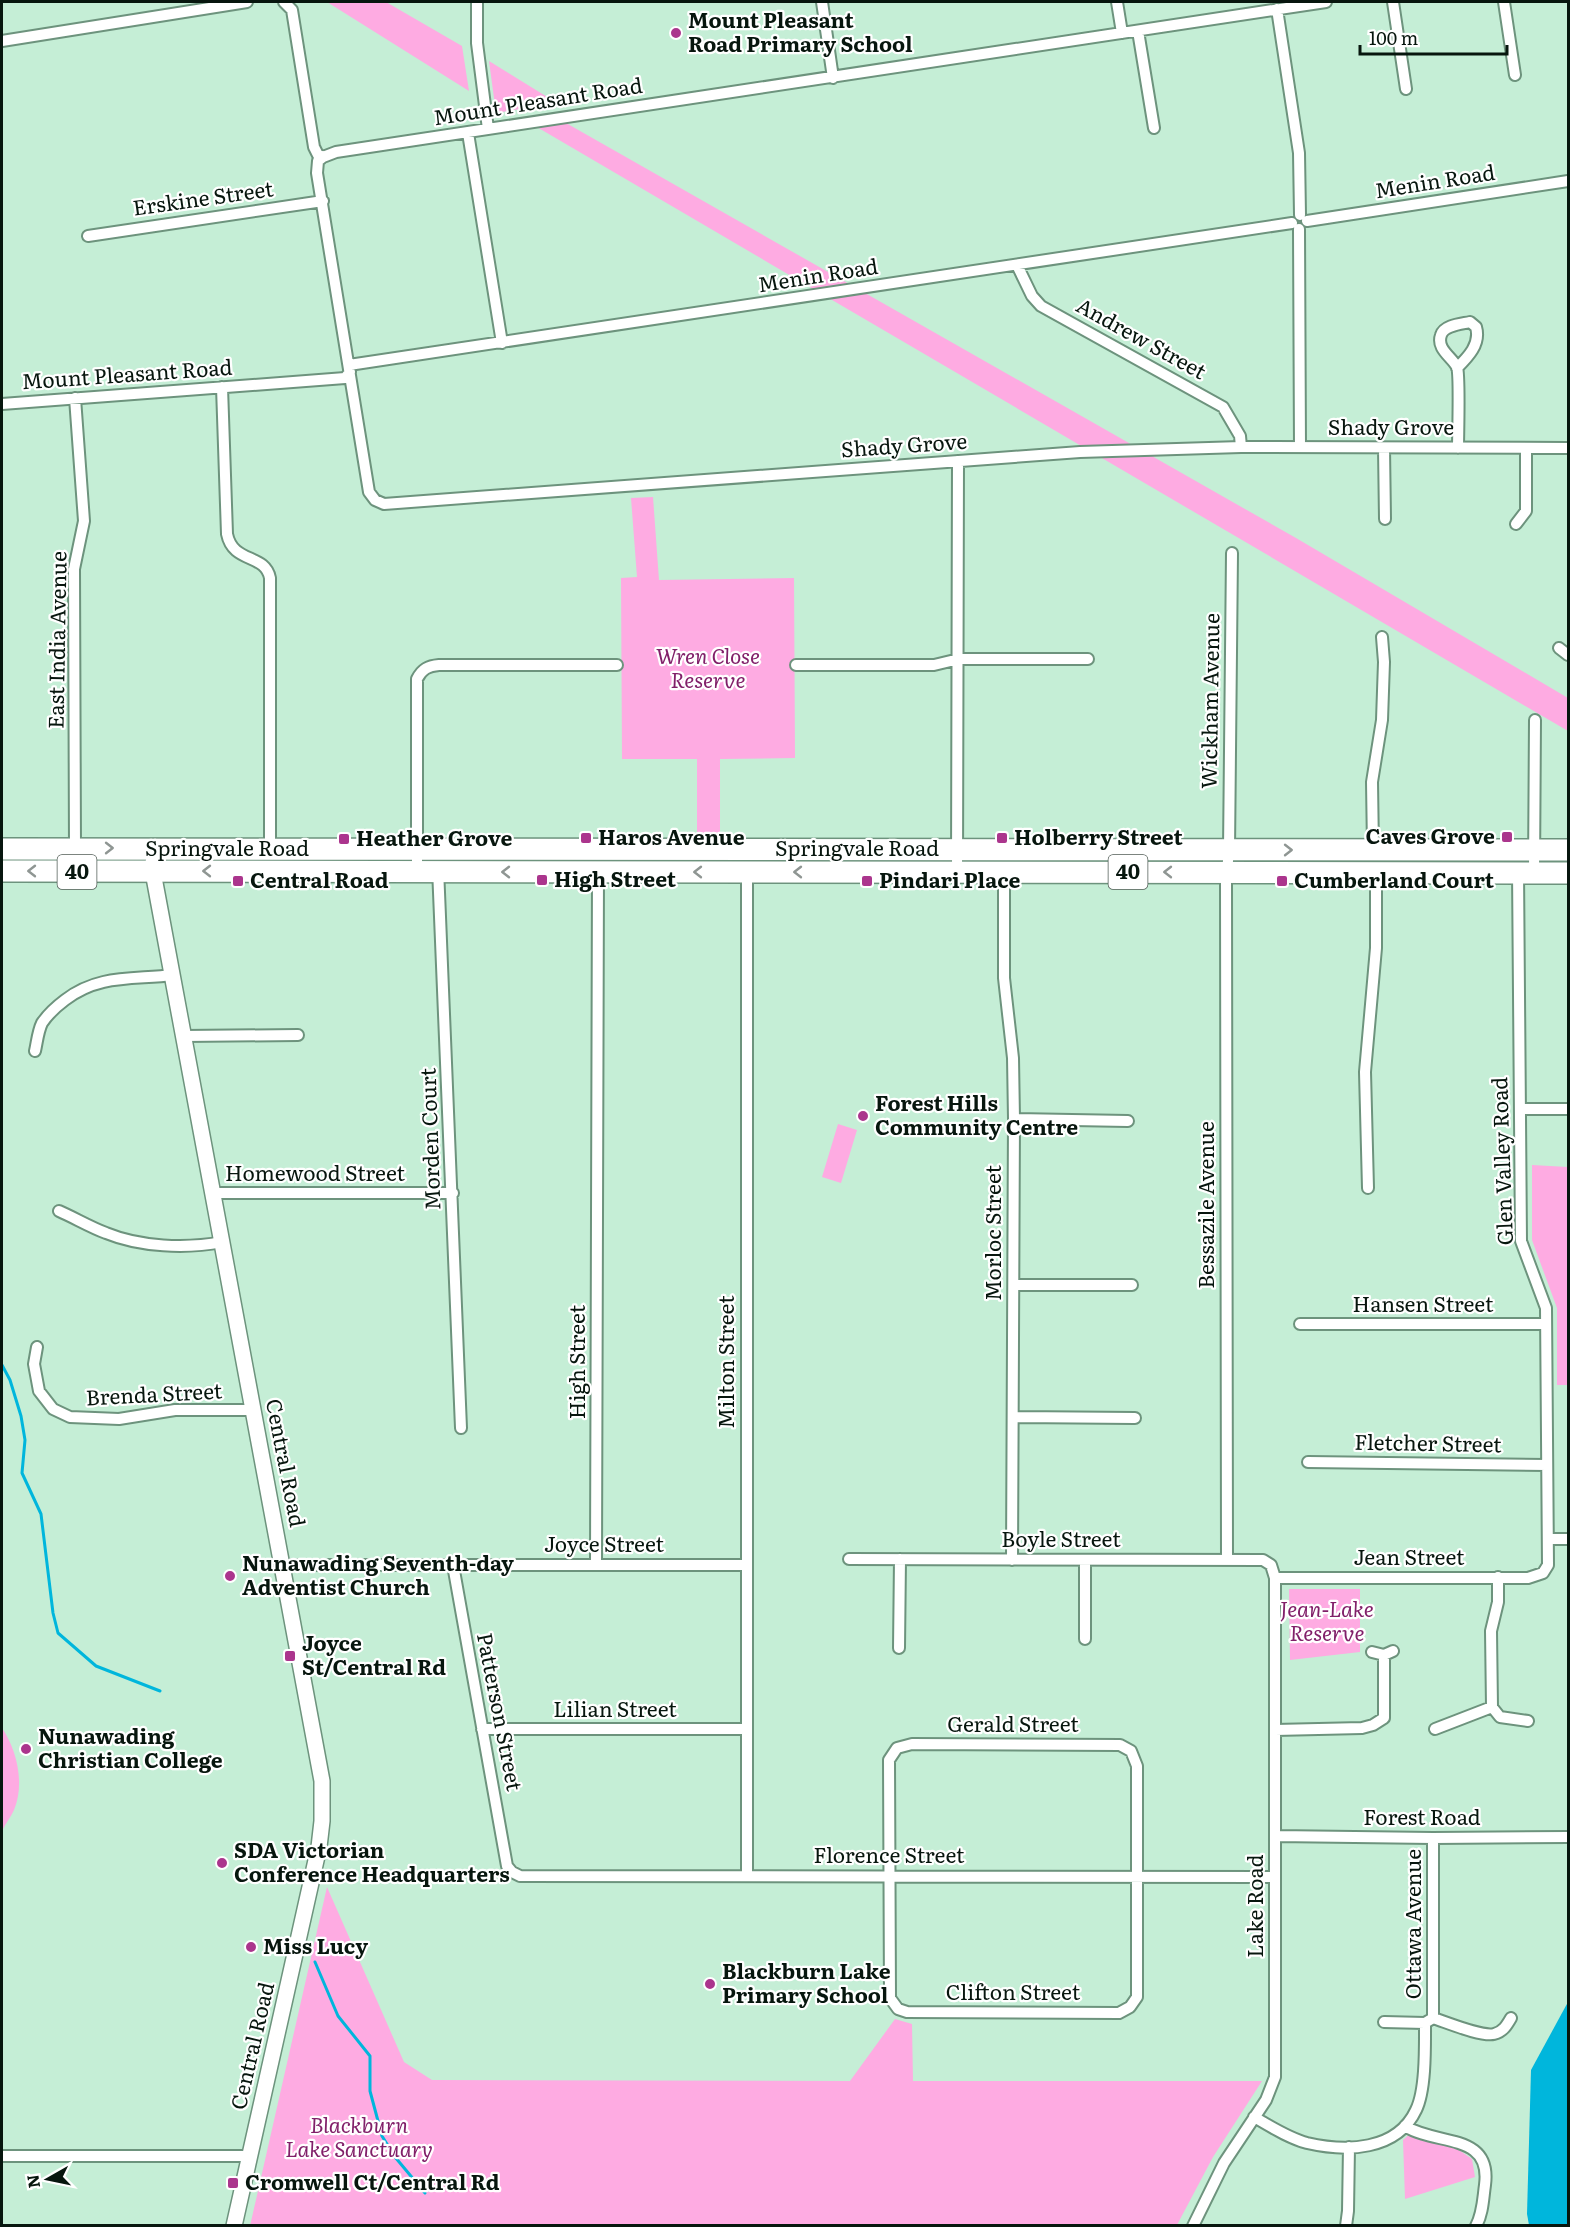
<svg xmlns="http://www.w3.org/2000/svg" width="1570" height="2227" font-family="Literata,serif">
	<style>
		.green { fill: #feabe2 }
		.water { fill: #00b6dc }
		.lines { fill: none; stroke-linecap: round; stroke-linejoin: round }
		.stream { stroke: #00b6dc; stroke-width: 3 }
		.street-casing { stroke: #6d937d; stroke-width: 14 }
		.secondary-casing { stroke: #6d937d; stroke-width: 18 }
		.highway-casing { stroke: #6d937d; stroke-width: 24 }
		.street { stroke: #fff; stroke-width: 10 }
		.secondary { stroke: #fff; stroke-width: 15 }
		.highway { stroke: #fff; stroke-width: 21 }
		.oneway { stroke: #8f9693 }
		.poi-dot { fill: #ab358d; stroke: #fff; stroke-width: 2 }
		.labels { text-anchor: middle; stroke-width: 4.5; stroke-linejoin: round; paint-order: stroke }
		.shield { fill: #fff; stroke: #515c56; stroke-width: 1.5 }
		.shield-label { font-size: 20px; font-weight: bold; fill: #07160e }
		.poi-label { font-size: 21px; font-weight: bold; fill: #07160e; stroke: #fff; text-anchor: start }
		.street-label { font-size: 21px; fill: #07160e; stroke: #fff }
		.park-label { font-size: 21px; font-style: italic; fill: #811f69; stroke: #fff }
	</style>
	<rect width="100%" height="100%" fill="#c5eed6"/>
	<path class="green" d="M327 2H386L462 46 469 91Z
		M489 61 557 103 496 113Z
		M530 123H566L1296 538 1568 698V731Z
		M653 497 659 580 794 578 795 758 720 759V834L697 833V759H622L621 578 637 577 631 498Z
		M838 1124 857 1130 841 1183 822 1177Z
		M1532 1165 1568 1167V1385H1557V1308L1532 1240Z
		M1289 1589H1360V1652L1290 1660Z
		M2 1728C17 1750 25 1784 14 1810 11 1817 5 1824 2 1831Z
		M327 1887 404 2062 432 2080 850 2081 895 2019 912 2024 913 2081H1262L1213 2157 1177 2225 250 2226Z
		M1412 2132 1422 2139 1456 2148 1472 2159 1475 2177 1405 2199 1403 2140Z"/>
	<path class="water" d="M1568 2002V2225H1529L1527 2214 1531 2070Z"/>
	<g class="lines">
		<path class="stream" d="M2 1365 10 1380 21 1416 25 1440 22 1473 41 1514 53 1613 58 1633 96 1666 160 1691
			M315 1962 338 2016 370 2056V2091L382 2136 395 2157 425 2193"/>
		<defs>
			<path id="street" d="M284 2 292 10 314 147 318 155 323 157
				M477 2V43L488 129
				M822 2 833 78
				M1117 2 1122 33
				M1326 2 336 152 323 157 318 161 317 173 369 492 375 500 384 504 1080 452 1241 447 1568 448
				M1393 2 1406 89
				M1504 2 1515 75
				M1277 9 1299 153 1300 215
				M1138 31 1154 128
				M2 41 247 2
				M468 133 502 343
				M1307 221 1568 181
				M1299 229 1300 447
				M88 236 323 201
				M1017 265 1032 296 1041 306 1223 407 1240 436 1241 447
				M349 365 1292 223
				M1457 368C1468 357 1481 344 1476 327L1470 322C1461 324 1444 325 1441 335 1436 349 1452 357 1457 367 1460 375 1458 435 1458 448
				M222 387 227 534C233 564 265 553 270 578V849
				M2 404 345 378 350 372
				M1384 448 1385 519
				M1516 524 1526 511V449
				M1559 648 1568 655
				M796 665H934L959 659H1088
				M75 848 74 569 84 521 75 398
				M1373 849 1372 782 1382 720 1384 662 1382 637
				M438 868 461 1428
				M747 868V1876
				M417 872V679C422 669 428 666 439 665H617
				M957 872 958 461
				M1004 872V978L1013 1058 1014 1119 1012 1560
				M1534 873 1535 720
				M184 1036 298 1035
				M35 1051C37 1042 38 1031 42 1023 48 1014 57 1006 65 1000 99 974 133 980 173 975
				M1520 1109H1568
				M1014 1119 1128 1121
				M1368 1188 1365 1072 1376 948V873
				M213 1193H453
				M59 1211C75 1218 90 1227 106 1233 140 1247 186 1249 222 1242
				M1014 1285H1132
				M1300 1324H1546
				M37 1347 34 1364 39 1391 53 1409 70 1417 119 1419 175 1410H254
				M1013 1417 1135 1418
				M1308 1462 1547 1465
				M1548 1539H1568
				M849 1559 1263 1560 1271 1565 1275 1578V2077L1266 2100 1224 2163 1193 2226
				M1227 1560 1226 882 1229 850 1232 553
				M283 1565H746
				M453 1565 507 1866 512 1872 520 1876 1275 1877
				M596 1565 598 872
				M1275 1578H1528L1543 1573 1548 1565 1546 1308 1521 1241 1518 870
				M1085 1639V1560
				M899 1648 900 1559
				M1372 1652 1384 1655 1393 1651
				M1492 1707 1491 1631 1498 1602V1577
				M482 1729H747
				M1435 1729 1492 1707 1500 1717 1528 1721
				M1275 1730 1362 1728 1373 1725 1384 1718V1655
				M912 1744 1120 1745 1131 1751 1137 1766V1997L1130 2007 1119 2013 907 2012 898 2009 890 1998 889 1760 897 1748Z
				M1276 1836 1433 1838 1568 1837
				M1433 2018C1446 2022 1481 2037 1494 2034 1503 2032 1507 2025 1511 2018
				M1384 2022 1425 2023
				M1254 2117C1270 2126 1288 2138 1307 2143 1346 2152 1397 2151 1416 2110 1426 2090 1425 2046 1425 2023L1433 2018V1838
				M1405 2126C1436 2146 1492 2132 1485 2185 1483 2199 1483 2213 1476 2226
				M2 2156H249
				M1346 2226 1348 2211 1349 2147"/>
			<path id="secondary" d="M153 862V872L322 1781V1821L319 1847 234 2226"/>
			<path id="highway" d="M2 849 1568 850
				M2 871 1568 873"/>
		</defs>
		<use href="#street" class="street-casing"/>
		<use href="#secondary" class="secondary-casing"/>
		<use href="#highway" class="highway-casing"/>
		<use href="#street" class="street"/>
		<use href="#secondary" class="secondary"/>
		<use href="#highway" class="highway"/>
	</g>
	<defs><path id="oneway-chevron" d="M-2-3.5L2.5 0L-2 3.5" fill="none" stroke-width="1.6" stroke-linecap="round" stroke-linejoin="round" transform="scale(1.5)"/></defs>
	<g class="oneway">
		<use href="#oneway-chevron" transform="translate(109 848)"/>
		<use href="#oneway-chevron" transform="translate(1288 850)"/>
		<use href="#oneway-chevron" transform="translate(32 871) rotate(-180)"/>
		<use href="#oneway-chevron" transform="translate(207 871) rotate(180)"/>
		<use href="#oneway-chevron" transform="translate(506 872) rotate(-180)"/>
		<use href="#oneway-chevron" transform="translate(698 872) rotate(-180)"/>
		<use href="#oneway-chevron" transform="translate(798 872) rotate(-180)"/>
		<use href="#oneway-chevron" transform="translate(1168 872) rotate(-180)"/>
	</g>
	<g class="poi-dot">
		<circle cx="676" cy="33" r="6"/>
		<rect x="1501" y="831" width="12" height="12" rx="3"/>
		<rect x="580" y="832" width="12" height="12" rx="3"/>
		<rect x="996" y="832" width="12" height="12" rx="3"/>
		<rect x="338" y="833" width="12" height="12" rx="3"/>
		<rect x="536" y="874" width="12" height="12" rx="3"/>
		<rect x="232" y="875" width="12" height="12" rx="3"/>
		<rect x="861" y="875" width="12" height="12" rx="3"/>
		<rect x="1276" y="875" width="12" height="12" rx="3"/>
		<circle cx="863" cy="1116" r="6"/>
		<circle cx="230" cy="1576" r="6"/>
		<rect x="284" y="1650" width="12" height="12" rx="3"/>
		<circle cx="26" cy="1749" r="6"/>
		<circle cx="222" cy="1863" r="6"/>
		<circle cx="251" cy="1947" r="6"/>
		<circle cx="710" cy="1984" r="6"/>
		<rect x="227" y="2177" width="12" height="12" rx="3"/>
	</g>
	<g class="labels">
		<g class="shield">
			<rect x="57.5" y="855" width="39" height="34" rx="4.5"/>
			<rect x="1108.5" y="855" width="39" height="34" rx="4.5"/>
		</g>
		<g class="shield-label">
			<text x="77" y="879">40</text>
			<text x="1128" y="879">40</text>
		</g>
		<g class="poi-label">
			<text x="688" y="28">Mount Pleasant<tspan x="688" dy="24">Road Primary School</tspan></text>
			<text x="1495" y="844" text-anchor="end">Caves Grove</text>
			<text x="598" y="845">Haros Avenue</text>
			<text x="1014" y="845">Holberry Street</text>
			<text x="356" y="846">Heather Grove</text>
			<text x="554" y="887">High Street</text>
			<text x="250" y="888">Central Road</text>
			<text x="879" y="888">Pindari Place</text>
			<text x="1294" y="888">Cumberland Court</text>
			<text x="875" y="1111">Forest Hills<tspan x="875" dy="24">Community Centre</tspan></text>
			<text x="242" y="1571">Nunawading Seventh-day<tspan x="242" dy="24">Adventist Church</tspan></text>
			<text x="302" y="1651">Joyce<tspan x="302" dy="24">St/Central Rd</tspan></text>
			<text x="38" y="1744">Nunawading<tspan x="38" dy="24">Christian College</tspan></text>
			<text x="234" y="1858">SDA Victorian<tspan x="234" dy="24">Conference Headquarters</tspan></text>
			<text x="263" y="1954">Miss Lucy</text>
			<text x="722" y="1979">Blackburn Lake<tspan x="722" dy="24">Primary School</tspan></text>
			<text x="245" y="2190">Cromwell Ct/Central Rd</text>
		</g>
		<g class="street-label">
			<text transform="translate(538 102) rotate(-9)" y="7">Mount Pleasant Road</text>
			<text transform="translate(1435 182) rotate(-9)" y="7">Menin Road</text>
			<text transform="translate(203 199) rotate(-8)" y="7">Erskine Street</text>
			<text transform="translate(818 276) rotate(-9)" y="7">Menin Road</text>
			<text transform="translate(1141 339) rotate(29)" y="7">Andrew Street</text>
			<text transform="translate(127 375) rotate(-4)" y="7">Mount Pleasant Road</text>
			<text x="1391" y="435">Shady Grove</text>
			<text transform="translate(904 446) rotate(-4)" y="7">Shady Grove</text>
			<text transform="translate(58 640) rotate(-89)" y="7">East India Avenue</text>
			<text transform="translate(1211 701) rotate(-89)" y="7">Wickham Avenue</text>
			<text x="227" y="856">Springvale Road</text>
			<text x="857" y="856">Springvale Road</text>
			<text transform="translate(431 1139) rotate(-92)" y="7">Morden Court</text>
			<text transform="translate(1503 1161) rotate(-92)" y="7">Glen Valley Road</text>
			<text x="315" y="1181">Homewood Street</text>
			<text transform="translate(1207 1205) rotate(-90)" y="7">Bessazile Avenue</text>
			<text transform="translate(994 1233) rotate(-90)" y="7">Morloc Street</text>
			<text x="1423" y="1312">Hansen Street</text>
			<text transform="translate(578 1362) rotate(-90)" y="7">High Street</text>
			<text transform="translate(727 1362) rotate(-90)" y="7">Milton Street</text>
			<text transform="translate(154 1395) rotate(-3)" y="7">Brenda Street</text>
			<text transform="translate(1428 1444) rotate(1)" y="7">Fletcher Street</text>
			<text transform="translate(285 1463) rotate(79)" y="7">Central Road</text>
			<text x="1061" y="1547">Boyle Street</text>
			<text x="604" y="1552">Joyce Street</text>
			<text x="1409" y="1565">Jean Street</text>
			<text x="615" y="1717">Lilian Street</text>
			<text transform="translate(499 1712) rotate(79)" y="7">Patterson Street</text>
			<text x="1013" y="1732">Gerald Street</text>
			<text x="1422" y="1825">Forest Road</text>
			<text x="889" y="1863">Florence Street</text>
			<text transform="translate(1256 1906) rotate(-90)" y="7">Lake Road</text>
			<text transform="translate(1414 1924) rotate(-90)" y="7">Ottawa Avenue</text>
			<text x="1013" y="2000">Clifton Street</text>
			<text transform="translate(253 2046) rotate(-77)" y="7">Central Road</text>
		</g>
		<g class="park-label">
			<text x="708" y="664">Wren Close<tspan x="708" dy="24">Reserve</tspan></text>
			<text x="1327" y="1617">Jean-Lake<tspan x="1327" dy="24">Reserve</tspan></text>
			<text x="359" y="2133">Blackburn<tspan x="359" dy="24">Lake Sanctuary</tspan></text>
		</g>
	</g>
	<rect width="1570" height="2227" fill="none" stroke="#07160e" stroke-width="6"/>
	<g transform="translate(48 2179) rotate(261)" stroke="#ffffff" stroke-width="4.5" paint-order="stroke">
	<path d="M0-4.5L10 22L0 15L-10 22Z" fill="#07160e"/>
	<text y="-9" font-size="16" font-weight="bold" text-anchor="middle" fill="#07160e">N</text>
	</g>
	<path d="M1360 45v9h147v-9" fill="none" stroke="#07160e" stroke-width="3"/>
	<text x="1369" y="45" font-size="18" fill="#07160e" stroke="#ffffff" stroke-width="4.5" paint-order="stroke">100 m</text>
</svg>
